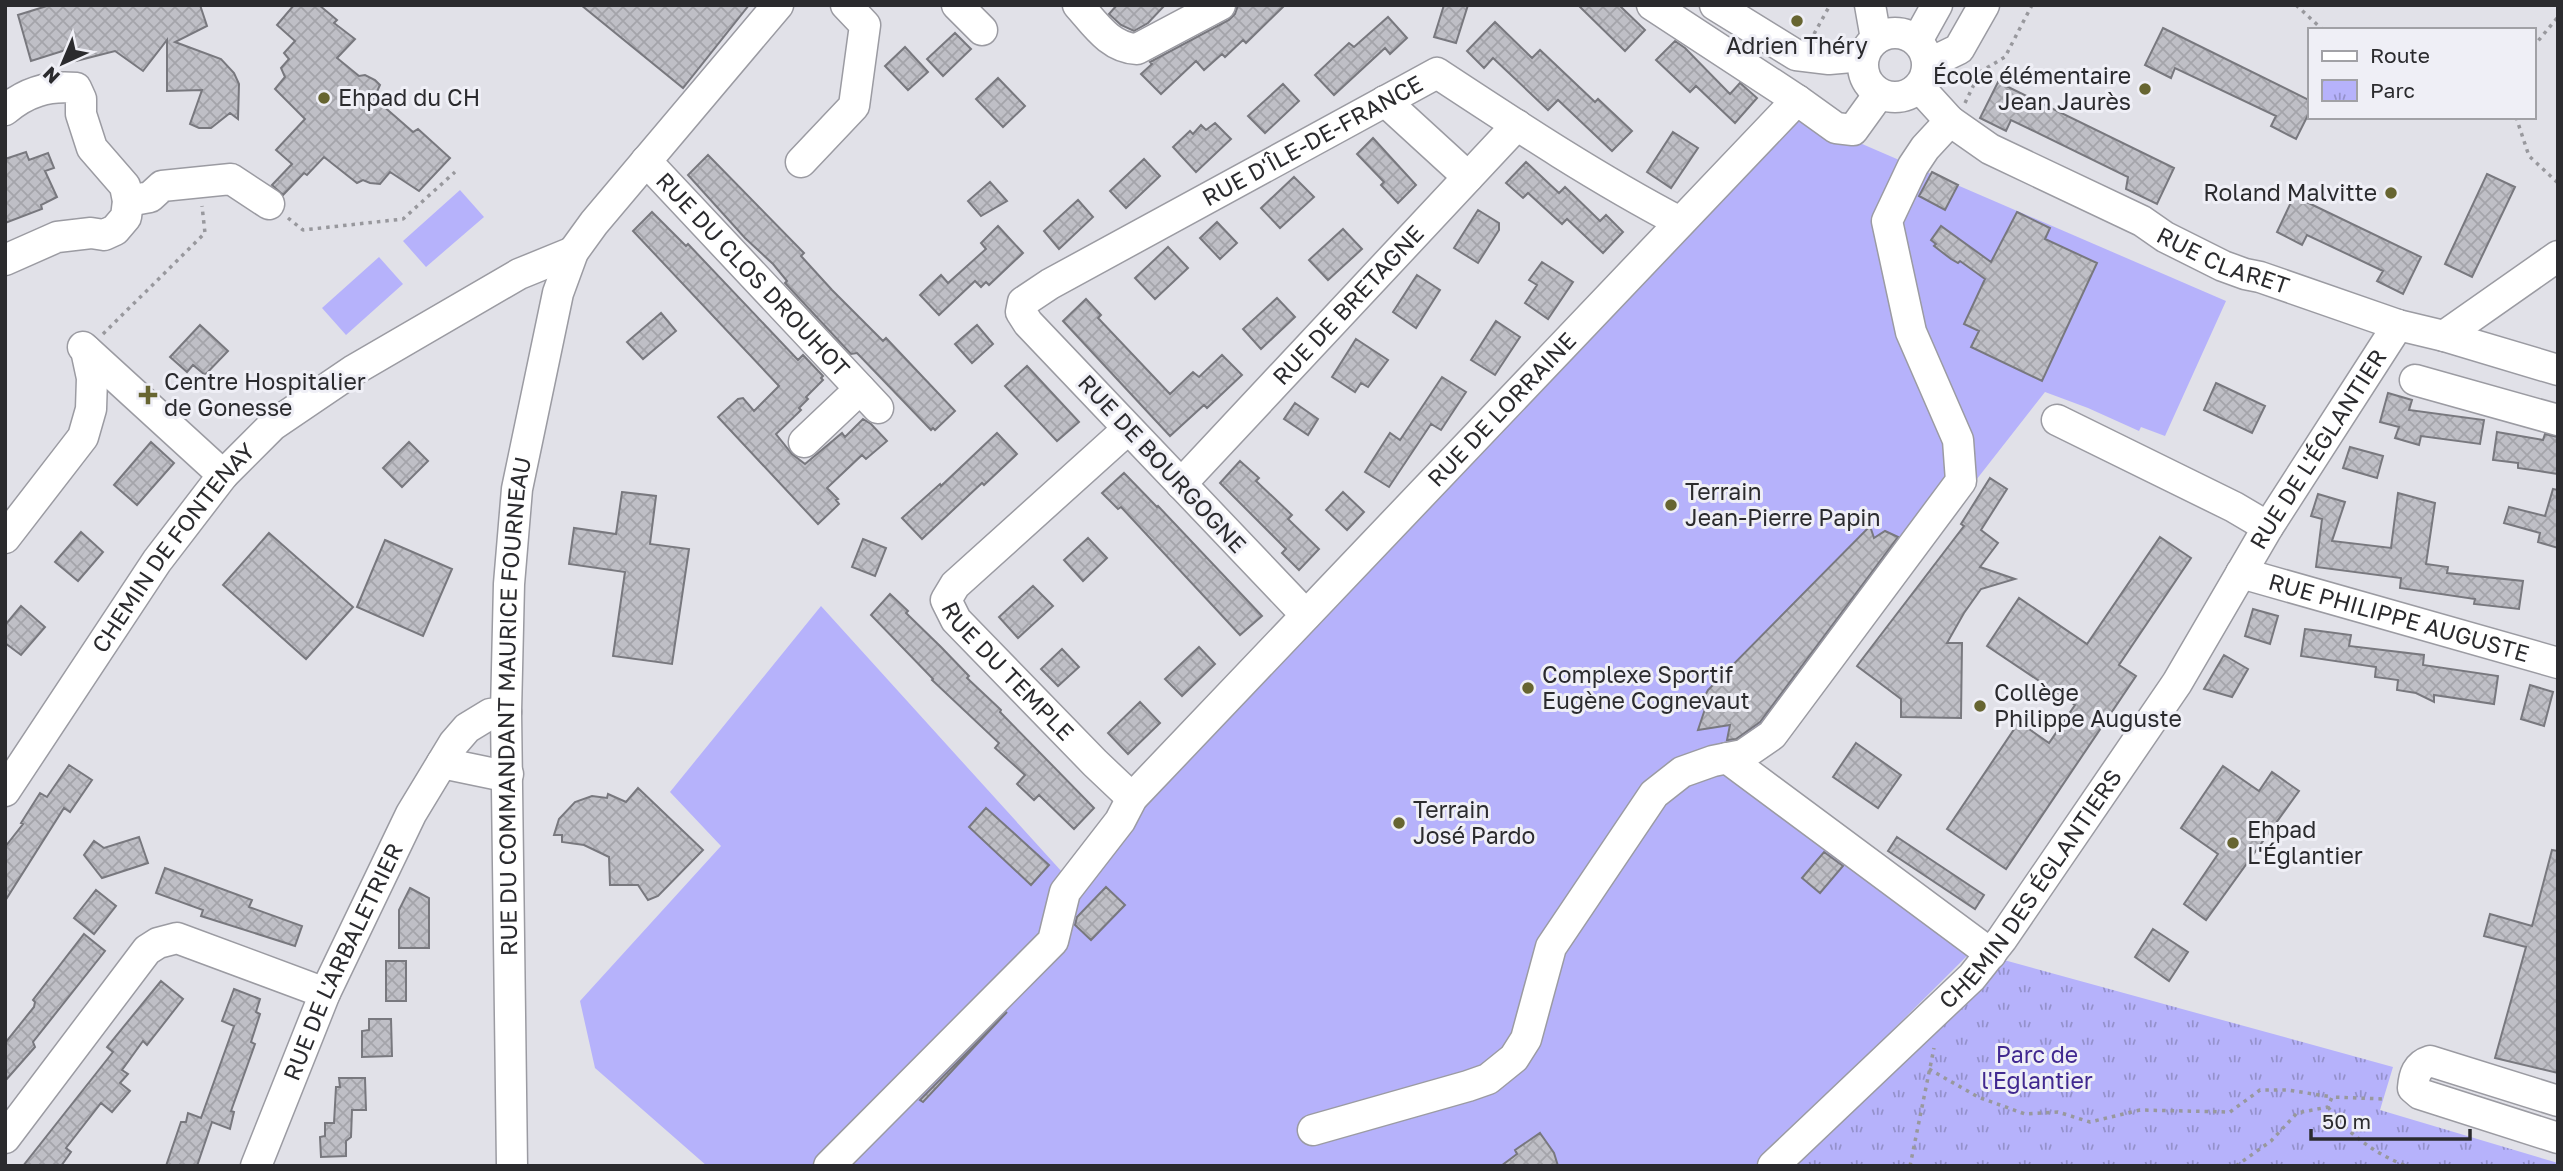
<svg xmlns="http://www.w3.org/2000/svg" width="2563" height="1171" font-family="'Golos Text',sans-serif">
	<style>
		.park { fill: url(#park-tufts) }
		.garden { fill: #b6b2fb }
		.building { fill: url(#building-cross-hatch); stroke: #78787e; stroke-width: 2 }
		.lines { fill: none; stroke-linecap: round; stroke-linejoin: round }
		.minor-casing { stroke: #9b9ba2; stroke-width: 33 }
		.path { stroke: #98989d; stroke-width: 3.5; stroke-dasharray: 3.5 5; stroke-linecap: butt }
		.minor { stroke: #fff; stroke-width: 30 }
		.poi-dot { fill: #676531; stroke: #efeff6; stroke-width: 2.5 }
		.labels { text-anchor: middle; stroke-width: 6; stroke-linejoin: round; paint-order: stroke }
		.poi-label { font-size: 23px; fill: #2b2b2e; stroke: #efeff6; text-anchor: start }
		.street-label { font-size: 23px; fill: #2b2b2e; stroke: #efeff6 }
		.park-label { font-size: 23px; fill: #412990; stroke: #efeff6 }
	</style>
	<defs>
		<pattern id="park-tufts" width="24" height="20" patternUnits="userSpaceOnUse" patternTransform="scale(1.75)"><rect width="24" height="20" fill="#b6b2fb"/><path d="M3 7l-1-3M5 7V3M7 7l1-3M15 17l-1-3M17 17v-4M19 17l1-3" fill="none" stroke="#9491cc"/></pattern>
		<pattern id="building-cross-hatch" width="8" height="8" patternUnits="userSpaceOnUse" patternTransform="scale(1.75)"><rect width="8" height="8" fill="#bfbfc6"/><path d="M0 0l8 8M0 8l8-8" fill="none" stroke="#a4a4aa"/></pattern>
	</defs>
	<rect width="100%" height="100%" fill="#e1e1e8"/>
	<path class="park" d="M2004 960 2393 1067 2380 1110 2558 1163V1166H1792Z"/>
	<path class="garden" d="M1795 115 2226 301 2165 436 2141 427 2139 431 2088 408 2045 392 1750 769 1972 951 1756 1166H707L595 1068 580 1001 721 846 670 792 821 606 1063 873Z
		M460 190 484 217 426 267 403 241Z
		M379 257 403 284 346 335 322 308Z"/>
	<path class="building" d="M50 5H200L207 26 175 42 221 59 234 73 239 84 238 119 230 113 211 128H199L190 124 202 90 167 91V40L143 71 115 51 76 61 72 48 31 61 18 15Z
		M294 5H319L337 20 334 23 355 39 337 58 359 76 365 75 375 80 380 85 374 98 413 132 418 129 450 158 419 191 390 172 380 184 370 183 363 180 357 183 324 157 307 175 304 173 283 195 272 185 292 164 276 150 305 119 275 89 285 77 281 68 289 59 284 53 295 41 277 25Z
		M581 5H749L683 88Z
		M1117 5H1165L1148 23 1134 31 1121 25 1109 14Z
		M1238 5H1285L1246 43 1243 40 1225 57 1222 54 1204 70 1196 61 1161 94 1141 74 1152 64 1150 62 1229 20 1235 14Z
		M1444 5H1468L1456 43 1434 37Z
		M1578 5H1619L1645 30 1625 51Z
		M1388 17 1407 38 1390 54 1385 48 1334 95 1315 75 1349 43 1354 47Z
		M1495 22 1532 58 1540 50 1595 102 1598 99 1632 131 1612 151 1558 100 1548 110 1493 58 1484 68 1467 51Z
		M2163 28 2309 100V113L2296 139 2271 126 2276 116 2175 68 2171 78 2145 65Z
		M955 33 971 49 943 76 927 59Z
		M1675 41 1685 48 1730 94 1740 83 1757 98 1735 123 1696 86 1690 92 1656 60Z
		M905 47 928 72 908 90 885 66Z
		M998 78 1025 106 1003 127 976 99Z
		M1998 82 2174 168 2157 204 2126 189 2128 177 2011 120 2006 131 1980 118Z
		M1283 84 1299 101 1265 133 1248 116Z
		M1215 123 1231 139 1196 172 1173 147 1190 131 1193 134 1201 125 1206 130Z
		M1673 132 1698 148 1671 188 1647 172Z
		M1373 138 1416 185 1398 203 1381 185 1384 182 1357 154Z
		M26 152 29 160 48 153 54 168 45 171 57 197 41 205 42 209 5 223V159Z
		M708 155 804 253 801 256 832 290 883 341 886 338 955 411 935 430 933 428 931 430 857 353 851 354 785 283 787 281 773 264 745 238 688 175Z
		M1144 159 1160 176 1126 208 1110 191Z
		M1526 162 1559 193 1565 187 1600 221 1606 215 1623 232 1603 253 1567 219 1562 224 1528 193 1523 198 1506 183Z
		M1932 172 1958 185 1945 210 1919 196Z
		M2487 174 2515 187 2472 277 2445 264Z
		M1294 177 1314 197 1280 228 1261 208Z
		M990 182 1007 201 981 216 968 201Z
		M2294 196 2421 257 2403 294 2377 281 2383 271 2307 235 2302 245 2277 232Z
		M1078 200 1093 217 1059 249 1044 231Z
		M1478 210 1499 223V230L1478 263 1454 248Z
		M652 212 686 246 688 244 798 360 803 355 823 376 821 378 823 380 806 397 808 399 799 408 801 410 776 434 792 454 805 464 842 433 845 437 863 419 871 424 887 441 866 459 862 455 827 488 838 499 836 500 839 504 818 524 718 417 738 399 743 398 754 411 779 386 633 231Z
		M2017 212 2050 228 2045 239 2097 263 2042 381 1971 347 1979 331 1964 324 1985 279 1960 261 1958 263 1951 259 1934 246 1936 244 1931 240 1941 226 1991 262Z
		M1217 222 1237 243 1220 259 1200 238Z
		M998 226 1023 253 989 285 986 282 981 287 975 281 939 315 920 295 941 275 948 283 986 249 981 243Z
		M1343 229 1362 249 1328 280 1309 260Z
		M1168 247 1188 268 1155 299 1135 278Z
		M1542 262 1573 282 1548 319 1525 303 1537 285 1529 280Z
		M1417 275 1440 290 1416 328 1393 312Z
		M1277 298 1295 317 1261 349 1243 329Z
		M1086 299 1101 315 1098 318 1170 394 1193 372 1199 377 1222 355 1242 375 1207 408 1204 405 1170 436 1063 321Z
		M661 313 676 331 643 359 627 342Z
		M1496 321 1520 337 1495 375 1471 360Z
		M200 325 228 351 205 375 193 365 187 372 170 357Z
		M977 325 993 344 972 363 955 344Z
		M1356 339 1388 360 1368 387 1361 383 1355 392 1332 377Z
		M1027 366 1079 422 1057 441 1005 386Z
		M1442 377 1466 392 1441 430 1431 424 1389 487 1365 472 1390 433 1400 440Z
		M2216 383 2265 406 2252 433 2204 410Z
		M2388 393 2412 400 2409 410 2484 420 2480 444 2421 436 2419 445 2395 438 2399 427 2380 422Z
		M1295 403 1318 419 1308 435 1284 419Z
		M2497 432 2543 440 2545 434 2558 437V474L2518 468V463L2493 460Z
		M997 433 1017 454 984 485 982 483 922 539 902 518 940 484 941 486Z
		M151 442 174 463 137 505 114 485Z
		M409 442 428 461 402 487 383 468Z
		M2350 447 2383 456 2377 478 2343 468Z
		M1240 461 1259 478 1256 481 1292 515 1288 519 1319 549 1299 570 1282 553 1286 549 1220 483Z
		M1124 473 1157 507 1158 506 1262 616 1240 635 1121 507 1118 509 1102 493Z
		M1990 478 2007 489 1981 530 1998 543 1980 567 2015 579 1981 589 1964 613 1947 643H1962L1961 718 1901 717V699L1857 666 1964 526 1961 524Z
		M2553 489 2558 490V548L2538 542 2540 533 2504 523 2509 507 2545 516Z
		M622 492 656 496 650 544 689 549 672 664 613 656 625 572 569 564 574 528 616 534Z
		M1343 492 1364 512 1347 530 1326 510Z
		M2398 493 2435 503 2426 564 2448 567 2447 573 2523 581 2519 609 2474 604 2475 599 2400 588 2401 578 2316 567 2322 519 2311 516 2318 494 2345 502 2332 541 2391 548Z
		M1870 526 1874 538 1885 531 1898 537 1760 722 1736 739 1727 740 1730 725 1698 730 1705 709 1699 707 1708 690Z
		M81 532 103 552 78 581 55 562Z
		M269 533 353 607 306 659 223 585Z
		M2160 537 2191 558 2119 665 2136 676 2006 869 1947 829 2019 722 2049 743 2075 705 1987 646 2019 598 2087 644Z
		M1088 538 1107 558 1083 581 1064 560Z
		M863 539 886 548 875 576 852 567Z
		M385 540 452 569 423 636 357 607Z
		M1033 586 1053 606 1018 638 999 617Z
		M890 594 908 611 906 613 941 647 969 676 967 678 1001 710 1000 712 1094 808 1074 829 1039 795 1034 800 1017 784 1025 775 995 748 999 743 932 680 933 679 871 615Z
		M21 606 45 627 21 655 5 643V625Z
		M2253 609 2278 616 2270 644 2245 636Z
		M2305 629 2351 635 2349 646 2424 655 2423 665 2498 676 2494 704 2434 695V702L2416 693 2397 690 2398 680 2375 677 2376 667 2301 656Z
		M1199 647 1215 664 1182 696 1165 679Z
		M1062 649 1079 667 1058 686 1041 669Z
		M2224 655 2248 669 2232 697 2204 689Z
		M2530 685 2553 692 2544 726 2521 719Z
		M1140 702 1160 723 1128 754 1108 733Z
		M1856 743 1901 775 1878 808 1833 777Z
		M69 765 92 780 70 812 64 808 5 901V847L23 824 21 823 40 793 47 797Z
		M2223 766 2259 791 2272 772 2299 791 2206 920 2184 904 2218 854 2181 828Z
		M638 788 703 850 658 896 648 900 638 885H610L609 857 584 845 562 842V835H554L559 819 575 802 592 796 607 798 608 794 626 802Z
		M986 808 1049 865 1031 885 969 827Z
		M139 837 148 863 102 878 84 855 94 841 104 848Z
		M1897 837 1984 895 1975 909 1888 851Z
		M2552 850 2558 851V1073L2495 1058 2526 947 2484 936 2490 914 2532 926Z
		M1824 852 1843 866 1820 893 1802 878Z
		M165 868 252 900 249 907 302 926 295 946 201 916 203 910 156 893Z
		M1106 887 1125 905 1091 940 1075 925 1077 917Z
		M410 888 429 898V948H399V910Z
		M96 890 116 906 94 934 74 918Z
		M2153 929 2188 952 2169 981 2135 957Z
		M84 934 105 951 33 1042 35 1047 5 1081V1043L34 1007 35 1002 33 1000Z
		M386 961H406V1001H386Z
		M161 981 183 999 147 1045 143 1041 122 1070 128 1074 120 1083 130 1091 112 1112 101 1103 66 1148 71 1152 61 1166H23L113 1052 107 1047Z
		M234 989 260 999 256 1012 260 1014 251 1042 255 1044 231 1111 234 1112 230 1129 212 1122 197 1166H166L181 1122H186L188 1113 201 1118 234 1026 222 1021Z
		M1007 1012 923 1102 920 1100Z
		M369 1019H391L392 1056 362 1057V1031L369 1030Z
		M339 1078H365L366 1110H352L351 1137 346 1141V1156L321 1157 320 1137 325 1136V1123H334L336 1087H340Z
		M1540 1133 1554 1153 1558 1166H1501L1517 1154 1515 1150Z"/>
	<g class="lines">
		<defs>
			<g id="minor">
				<path d="M957 5 982 30"/>
				<path d="M1078 5C1095 24 1110 48 1137 49L1220 5"/>
				<path d="M1652 5 1797 100"/>
				<path d="M1715 5 1796 55 1829 59 1863 56"/>
				<path d="M1870 5 1876 39"/>
				<circle cx="1895" cy="65" r="32"/>
				<path d="M1917 41 1937 5"/>
				<path d="M1928 64 1959 49 1984 5"/>
				<path id="s1" d="M1919 87 1950 121 1990 149 2142 221 2165 237 2223 266 2245 274 2260 277 2398 325 2444 336 2558 370"/>
				<path d="M1385 101 1468 177"/>
				<path d="M5 110C26 92 48 85 76 88L81 99V114L92 148 125 186 128 201 126 217 115 230 104 235 91 233 57 237 5 260"/>
				<path id="s2" d="M646 161 878 408"/>
				<path d="M801 162 854 106 865 25 846 5"/>
				<path d="M128 201 150 197 162 186 231 179 269 204"/>
				<path d="M2444 336 2558 256"/>
				<path d="M83 347 223 475"/>
				<path d="M2415 380 2558 420"/>
				<path d="M2057 420 2234 507 2268 527"/>
				<path id="s3" d="M1128 429 955 585 946 600 956 620 1095 763 1132 798"/>
				<path d="M804 442 860 389"/>
				<path id="s4" d="M1181 484 1517 125"/>
				<path d="M5 538 83 437 91 409 92 378 86 350"/>
				<path id="s5" d="M2241 573 2558 663"/>
				<path id="s6" d="M1306 615 1028 323 1021 312 1023 302 1050 284 1437 73C1516 125 1596 178 1680 222"/>
				<path d="M1727 758 1991 954"/>
				<path d="M442 763 495 774H508"/>
				<path id="s7" d="M5 791 157 561 223 475 273 425 354 370 519 274 573 252"/>
				<path d="M2558 1101 2430 1061C2417 1065 2414 1075 2413 1088L2420 1094 2558 1138"/>
				<path d="M1313 1130 1468 1086 1488 1079 1514 1058 1526 1039 1551 947 1654 794 1682 772 1713 761 1743 755 1772 735 1961 481 1958 440 1911 332 1887 221 1913 166 1925 148 1950 121"/>
				<path d="M5 1138 147 950 158 943 177 938 325 993"/>
				<path id="s8" d="M256 1166 325 993 411 814 454 743 467 728 490 714 506 712"/>
				<path id="s9" d="M512 1166 506 712 509 584 517 489 558 293 573 252 594 223 778 5"/>
				<path id="s10" d="M829 1166 1053 941 1065 892 1120 821 1132 798 1797 100 1836 128 1853 130 1879 94"/>
				<path id="s11" d="M1773 1166 1972 977 2002 939 2177 683 2268 527 2398 325"/>
			</g>
		</defs>
		<use href="#minor" class="minor-casing"/>
		<path class="path" d="M2296 5 2323 30
			M1814 34 1830 5
			M2533 47 2558 17
			M1965 103 1980 72 2005 57 2032 5
			M2516 117 2529 156 2558 183
			M288 218 303 230 403 219 455 172
			M103 334 205 233 202 206
			M1929 1069 1978 1097 2025 1114 2058 1112 2090 1122 2140 1110 2230 1112 2260 1090H2288L2332 1097
			M2328 1107C2348 1134 2374 1153 2406 1166
			M1910 1166 1934 1048
			M2236 1166 2271 1141 2297 1113 2328 1107 2332 1097 2383 1099"/>
		<use href="#minor" class="minor"/>
	</g>
	<g class="poi-dot">
		<circle cx="1797" cy="21" r="7"/>
		<circle cx="2145" cy="89" r="7"/>
		<circle cx="324" cy="98" r="7"/>
		<circle cx="2391" cy="193" r="7"/>
		<path d="M144.5 384.5h7v7h7v7h-7v7h-7v-7h-7v-7h7z"/>
		<circle cx="1671" cy="505" r="7"/>
		<circle cx="1528" cy="688" r="7"/>
		<circle cx="1980" cy="706" r="7"/>
		<circle cx="1399" cy="823" r="7"/>
		<circle cx="2233" cy="843" r="7"/>
	</g>
	<g class="labels">
		<g class="poi-label">
			<text x="1797" y="54" text-anchor="middle">Adrien Théry</text>
			<text x="2131" y="84" text-anchor="end">École élémentaire<tspan x="2131" dy="26">Jean Jaurès</tspan></text>
			<text x="338" y="106">Ehpad du CH</text>
			<text x="2377" y="201" text-anchor="end">Roland Malvitte</text>
			<text x="164" y="390">Centre Hospitalier<tspan x="164" dy="26">de Gonesse</tspan></text>
			<text x="1685" y="500">Terrain<tspan x="1685" dy="26">Jean-Pierre Papin</tspan></text>
			<text x="1542" y="683">Complexe Sportif<tspan x="1542" dy="26">Eugène Cognevaut</tspan></text>
			<text x="1994" y="701">Collège<tspan x="1994" dy="26">Philippe Auguste</tspan></text>
			<text x="1413" y="818">Terrain<tspan x="1413" dy="26">José Pardo</tspan></text>
			<text x="2247" y="838">Ehpad<tspan x="2247" dy="26">L'Églantier</tspan></text>
		</g>
		<g class="street-label">
			<text dy="8" stroke="none"><textPath href="#s6" startOffset="758">RUE D'ÎLE-DE-FRANCE</textPath></text>
			<text dy="8" stroke="none"><textPath href="#s1" startOffset="354">RUE CLARET</textPath></text>
			<text dy="8" stroke="none"><textPath href="#s2" startOffset="156">RUE DU CLOS DROUHOT</textPath></text>
			<text dy="8" stroke="none"><textPath href="#s4" startOffset="245">RUE DE BRETAGNE</textPath></text>
			<text dy="8" stroke="none"><textPath href="#s10" startOffset="1020">RUE DE LORRAINE</textPath></text>
			<text dy="8" stroke="none"><textPath href="#s11" startOffset="906">RUE DE L'ÉGLANTIER</textPath></text>
			<text transform="translate(1162 464) rotate(47)" y="8">RUE DE BOURGOGNE</text>
			<text dy="8" stroke="none"><textPath href="#s7" startOffset="296">CHEMIN DE FONTENAY</textPath></text>
			<text dy="8" stroke="none"><textPath href="#s5" startOffset="164">RUE PHILIPPE AUGUSTE</textPath></text>
			<text dy="8" stroke="none"><textPath href="#s3" startOffset="345">RUE DU TEMPLE</textPath></text>
			<text dy="8" stroke="none"><textPath href="#s9" startOffset="460">RUE DU COMMANDANT MAURICE FOURNEAU</textPath></text>
			<text dy="8" stroke="none"><textPath href="#s11" startOffset="380">CHEMIN DES ÉGLANTIERS</textPath></text>
			<text dy="8" stroke="none"><textPath href="#s8" startOffset="222">RUE DE L'ARBALETRIER</textPath></text>
		</g>
		<g class="park-label">
			<text x="2037" y="1063">Parc de<tspan x="2037" dy="26">l'Eglantier</tspan></text>
		</g>
	</g>
	<rect width="2563" height="1171" fill="none" stroke="#2b2b2e" stroke-width="14"/>
	<rect x="2308" y="28" width="228" height="91" fill="#efeff6" stroke="#a1a1a6" stroke-width="2"/>
	<rect x="2322" y="51" width="35" height="10" fill="#ffffff" stroke="#a1a1a6" stroke-width="2"/>
	<text x="2370" y="63" font-size="21" fill="#2b2b2e">Route</text>
	<rect x="2322" y="80" width="35" height="21" fill="url(#park-tufts)" stroke="#a1a1a6" stroke-width="2"/>
	<text x="2370" y="98" font-size="21" fill="#2b2b2e">Parc</text>
	<g transform="translate(63 63) rotate(224)" stroke="#efeff6" stroke-width="5" paint-order="stroke">
	<path d="M0-5L12 26L0 18L-12 26Z" fill="#2b2b2e"/>
	<text y="-10" font-size="19" font-weight="bold" text-anchor="middle" fill="#2b2b2e">N</text>
	</g>
	<path d="M2311 1129v10h159v-10" fill="none" stroke="#2b2b2e" stroke-width="3.5"/>
	<text x="2322" y="1129" font-size="21" fill="#2b2b2e" stroke="#efeff6" stroke-width="5" paint-order="stroke">50 m</text>
</svg>
